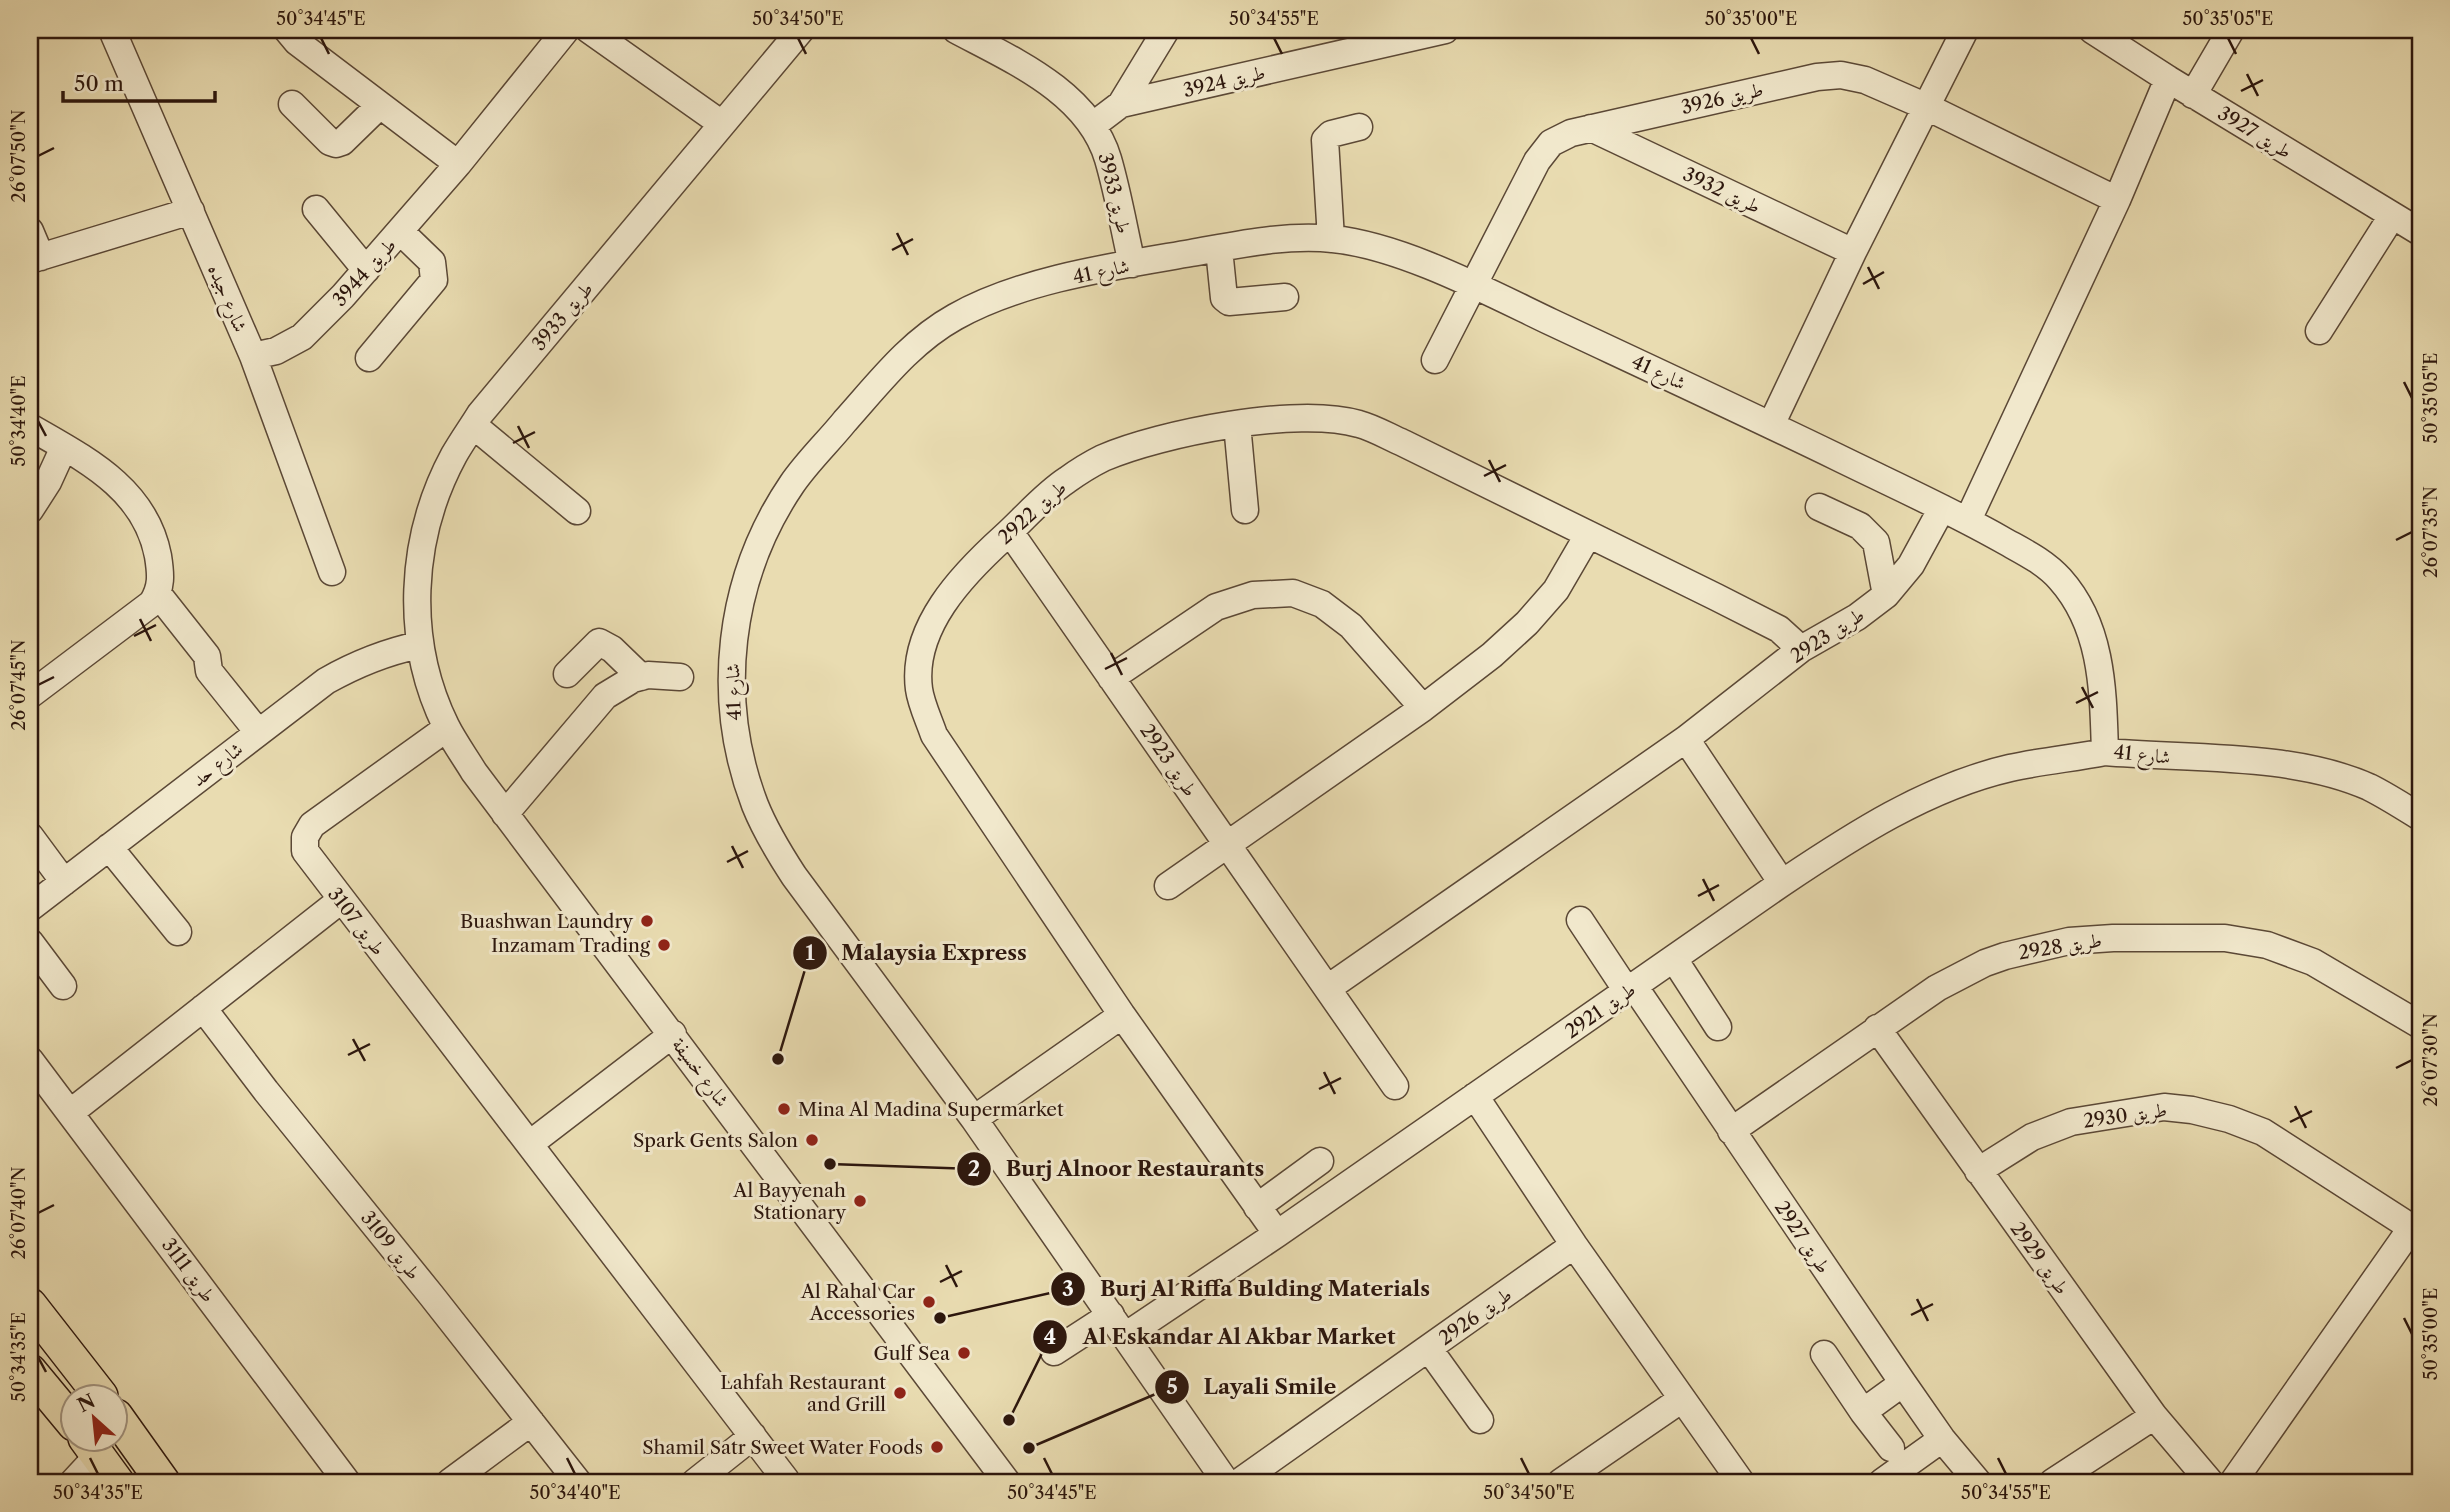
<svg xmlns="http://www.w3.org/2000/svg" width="2450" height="1512" font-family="'Libre Caslon Text',Amiri,serif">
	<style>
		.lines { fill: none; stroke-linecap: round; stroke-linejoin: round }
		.minor-casing { stroke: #5b4836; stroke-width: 29 }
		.major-casing { stroke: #2c160d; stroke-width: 36 }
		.minor { stroke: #f1e8cc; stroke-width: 26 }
		.major { stroke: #e9dcb1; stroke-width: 33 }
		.ticks { fill: none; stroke: #2c160d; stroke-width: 2.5 }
		.poi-dot { fill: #8f2418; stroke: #f1e8cc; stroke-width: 2.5 }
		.labels { text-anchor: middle; stroke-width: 6; stroke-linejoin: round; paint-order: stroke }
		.street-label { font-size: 19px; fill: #2c160d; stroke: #f1e8cc }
		.poi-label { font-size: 19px; fill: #2c160d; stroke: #f1e8cc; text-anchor: end }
		.leader { fill: none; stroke: #2c160d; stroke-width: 2.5 }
		.callout-dot { fill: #2c160d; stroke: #f1e8cc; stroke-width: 2.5 }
		.mark-label { font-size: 21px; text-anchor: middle; font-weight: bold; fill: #fff }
		.callout-label { font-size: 21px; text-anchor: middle; font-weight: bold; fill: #2c160d; stroke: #f1e8cc; stroke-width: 6; stroke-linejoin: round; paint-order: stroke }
		.neatline { fill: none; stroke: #2c160d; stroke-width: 2.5 }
		.ticks-label { font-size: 18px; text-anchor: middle; fill: #2c160d }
	</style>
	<rect width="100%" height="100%" fill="#e9dcb1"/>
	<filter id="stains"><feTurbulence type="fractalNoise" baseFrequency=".00286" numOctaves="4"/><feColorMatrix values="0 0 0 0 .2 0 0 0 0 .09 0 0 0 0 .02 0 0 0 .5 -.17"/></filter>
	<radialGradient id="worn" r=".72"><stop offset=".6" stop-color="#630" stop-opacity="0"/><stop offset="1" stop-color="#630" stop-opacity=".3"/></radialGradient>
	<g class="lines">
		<defs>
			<path id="minor" d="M112 30 253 356 332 572
				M287 30 297 42 458 164
				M589 30 722 124
				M801 30 480 414C472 427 462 441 454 455 409 538 404 641 446 726 454 742 465 757 474 772L1007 1482
				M956 30C1012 60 1088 92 1108 159 1118 193 1124 229 1132 264
				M2092 30 2168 79 2420 232
				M2193 95 2231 30
				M292 104 330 142 336 144 342 142 380 105
				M1121 104 1166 30
				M1092 126 1121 104 1445 30
				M1591 128 1853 252
				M316 209 366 270
				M30 231 41 257
				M1331 239 1325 140 1331 134 1359 127
				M1219 249 1224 298 1229 302 1285 297
				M30 260 191 211
				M2319 331 2392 216
				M253 356 276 351 302 337 343 296 458 164 566 30
				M369 358 434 280 432 262 401 232
				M1435 360 1537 161 1551 143 1571 133 1817 77 1841 75 1865 80 1927 107 2117 200
				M1237 424 1245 510
				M473 425 577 511
				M1771 425 1853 252 1965 30
				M30 427C85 459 145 488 158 556 161 575 162 587 152 603L30 695
				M1819 507 1860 526 1876 542 1886 595
				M30 510 48 482 64 447
				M1968 520 2117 200 2168 79
				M1010 532 1395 1086
				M158 594 207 656 209 671 258 732
				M567 674 599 642 612 649 641 677
				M1111 678 1216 607 1253 595 1293 593 1322 604 1351 626 1423 708
				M447 728 312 825 305 837V851L786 1480
				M1686 739 1782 883
				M505 814 605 696 633 679 648 675 680 677
				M30 836 64 882
				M109 847 178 932
				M1168 886 1423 708 1492 655 1527 623 1556 590 1588 535
				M30 908 326 681C356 664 386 652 419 645
				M1580 920 1627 991
				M30 942 63 986
				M1674 959 1718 1027
				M1634 986 1903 1383 1942 1439 1978 1482
				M1328 988 1686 739 1801 649 1857 617 1886 595 1911 565 1942 508
				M203 1008 266 1091 431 1295 578 1482
				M1877 1028 2154 1416 2210 1482
				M30 1060 347 1482
				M1475 1096 1574 1245 1741 1482
				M71 1112 341 900
				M974 1119 1122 1015
				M1731 1131 1937 988 1985 963 2005 956 2069 941 2113 938H2225L2267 945 2313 962 2420 1025
				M531 1143 673 1034
				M1978 1171 2032 1137 2071 1122 2164 1107 2192 1110 2229 1119 2263 1132 2420 1233
				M1257 1207 1320 1161
				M1277 1234 1122 1015 934 735C929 720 921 704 919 689 911 628 962 575 1004 537 1024 519 1044 495 1067 480 1078 472 1091 464 1103 458 1161 433 1298 406 1359 424 1374 428 1389 437 1403 443L1716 597 1779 629 1801 649
				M1125 1336 1277 1234 1782 883C1852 836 1927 787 2010 768 2042 761 2074 758 2105 752
				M1429 1349 1480 1420
				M1054 1352 1111 1315
				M1824 1354 1863 1412 1903 1383
				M1863 1412 1891 1448
				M73 1482 98 1455
				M450 1482 531 1422
				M695 1482 753 1436
				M1226 1482 974 1119 794 876C779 853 765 830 755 805 714 698 728 578 792 484 807 462 828 442 845 421 879 383 910 342 955 317 1022 279 1116 266 1191 253 1237 245 1286 234 1333 239 1402 246 1488 292 1551 322 1647 367 1742 411 1837 457 1892 484 1948 509 2001 539 2022 551 2044 561 2060 579 2103 627 2103 691 2105 752 2188 759 2293 753 2369 787 2387 796 2404 807 2420 817
				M1239 1482 1574 1245
				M1561 1482 1682 1399
				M1882 1482 1942 1439
				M2053 1482 2154 1416
				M2233 1482 2412 1227"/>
			<path id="major" d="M30 1305 101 1396
				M30 1371 74 1424
				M116 1416 163 1482
				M85 1438 117 1482"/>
		</defs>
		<use href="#minor" class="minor-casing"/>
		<use href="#major" class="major-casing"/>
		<use href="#minor" class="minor"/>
		<use href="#major" class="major"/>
	</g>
	<path class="ticks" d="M321 38 329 54M798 38 806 54M1274 38 1282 54M1751 38 1759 54M2228 38 2236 54M2247 74 2258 96M2241 91 2263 80M38 156 54 148M897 233 908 255M892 250 913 239M1868 267 1879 289M1863 284 1884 272M2404 382 2412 398M38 421 46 436M518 426 529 448M513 443 535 432M1489 460 1500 482M1484 476 1506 465M2396 540 2412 532M140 619 151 641M134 636 156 625M1111 653 1122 675M1105 669 1127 658M38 685 54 677M2082 687 2093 708M2076 703 2098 692M732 846 743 868M727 862 748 851M1703 879 1714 901M1698 896 1719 885M353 1039 365 1061M348 1055 370 1044M2396 1068 2412 1060M1324 1072 1335 1094M1319 1089 1341 1078M2295 1106 2306 1128M2290 1122 2312 1111M38 1213 54 1205M946 1265 957 1287M940 1282 962 1271M1917 1299 1928 1321M1911 1315 1933 1304M2404 1318 2412 1334M38 1357 46 1372M90 1458 98 1474M567 1458 575 1474M1044 1458 1052 1474M1521 1458 1529 1474M1998 1458 2006 1474"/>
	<g class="poi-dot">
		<circle cx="647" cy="921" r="7"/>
		<circle cx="664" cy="945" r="7"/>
		<circle cx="784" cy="1109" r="7"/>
		<circle cx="812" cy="1140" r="7"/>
		<circle cx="860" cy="1201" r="7"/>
		<circle cx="929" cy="1302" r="7"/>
		<circle cx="964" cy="1353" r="7"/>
		<circle cx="900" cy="1393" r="7"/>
		<circle cx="937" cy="1447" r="7"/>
	</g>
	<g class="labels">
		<g class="street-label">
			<text transform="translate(1224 81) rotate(-13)" y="7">طريق 3924</text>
			<text transform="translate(1722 98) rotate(-13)" y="7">طريق 3926</text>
			<text transform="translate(2255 132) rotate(31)" y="7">طريق 3927</text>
			<text transform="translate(1722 190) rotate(25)" y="7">طريق 3932</text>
			<text transform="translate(1115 193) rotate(76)" y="7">طريق 3933</text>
			<text transform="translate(1101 271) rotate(-12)" y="7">شارع 41</text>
			<text transform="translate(364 272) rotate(-48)" y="7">طريق 3944</text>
			<text transform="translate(228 298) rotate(67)" y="7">شارع جيده</text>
			<text transform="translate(562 316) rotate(-50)" y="7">طريق 3933</text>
			<text transform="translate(1659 372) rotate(25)" y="7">شارع 41</text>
			<text transform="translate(1032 512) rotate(-42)" y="7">طريق 2922</text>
			<text transform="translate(1827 635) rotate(-33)" y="7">طريق 2923</text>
			<text transform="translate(733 692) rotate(-92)" y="7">شارع 41</text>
			<text transform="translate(2142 754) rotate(6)" y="7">شارع 41</text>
			<text transform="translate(1169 760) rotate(55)" y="7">طريق 2923</text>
			<text transform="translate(217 764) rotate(-38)" y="7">شارع حد</text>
			<text transform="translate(357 921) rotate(52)" y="7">طريق 3107</text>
			<text transform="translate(2060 946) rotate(-9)" y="7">طريق 2928</text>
			<text transform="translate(1600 1010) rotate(-35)" y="7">طريق 2921</text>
			<text transform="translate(701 1072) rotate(53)" y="7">شارع خسيفة</text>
			<text transform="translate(2125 1115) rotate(-8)" y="7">طريق 2930</text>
			<text transform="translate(1803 1237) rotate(56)" y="7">طريق 2927</text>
			<text transform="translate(391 1245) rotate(51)" y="7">طريق 3109</text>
			<text transform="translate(2040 1258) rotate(54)" y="7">طريق 2929</text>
			<text transform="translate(189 1270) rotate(53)" y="7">طريق 3111</text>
			<text transform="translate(1475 1316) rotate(-35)" y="7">طريق 2926</text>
		</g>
		<g class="poi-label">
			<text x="633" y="928">Buashwan Laundry</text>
			<text x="650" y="952">Inzamam Trading</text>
			<text x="798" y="1116" text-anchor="start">Mina Al Madina Supermarket</text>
			<text x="798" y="1147">Spark Gents Salon</text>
			<text x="846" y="1197">Al Bayyenah<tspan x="846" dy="22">Stationary</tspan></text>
			<text x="915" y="1298">Al Rahal Car<tspan x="915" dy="22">Accessories</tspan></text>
			<text x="950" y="1360">Gulf Sea</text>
			<text x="886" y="1389">Lahfah Restaurant<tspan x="886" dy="22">and Grill</tspan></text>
			<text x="923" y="1454">Shamil Satr Sweet Water Foods</text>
		</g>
	</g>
	<path class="leader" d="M778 1059L810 953M830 1164L974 1169M940 1318L1068 1289M1009 1420L1050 1337M1029 1448L1172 1387"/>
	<g class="callout-dot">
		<circle cx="778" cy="1059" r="7"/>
		<circle cx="830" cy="1164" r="7"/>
		<circle cx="940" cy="1318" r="7"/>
		<circle cx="1009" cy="1420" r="7"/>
		<circle cx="1029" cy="1448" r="7"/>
		<circle cx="810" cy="953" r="18"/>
		<circle cx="974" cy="1169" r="18"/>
		<circle cx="1068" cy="1289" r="18"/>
		<circle cx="1050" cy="1337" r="18"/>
		<circle cx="1172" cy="1387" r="18"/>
	</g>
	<g class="mark-label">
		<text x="810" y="960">1</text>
		<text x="974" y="1176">2</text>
		<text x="1068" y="1296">3</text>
		<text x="1050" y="1344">4</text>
		<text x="1172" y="1394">5</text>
	</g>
	<g class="callout-label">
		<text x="934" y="960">Malaysia Express</text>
		<text x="1135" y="1176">Burj Alnoor Restaurants</text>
		<text x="1265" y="1296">Burj Al Riffa Bulding Materials</text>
		<text x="1239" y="1344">Al Eskandar Al Akbar Market</text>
		<text x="1270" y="1394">Layali Smile</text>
	</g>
	<rect width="2450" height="1512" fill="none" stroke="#e9dcb1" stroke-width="77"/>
	<g transform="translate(94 1418) rotate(333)"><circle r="33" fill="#f1e8cc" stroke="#a29480" stroke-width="2"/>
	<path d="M0-5L12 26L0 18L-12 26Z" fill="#8f2418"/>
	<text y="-10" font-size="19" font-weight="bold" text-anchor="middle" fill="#2c160d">N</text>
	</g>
	<path d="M63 91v10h152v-10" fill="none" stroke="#2c160d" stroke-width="3.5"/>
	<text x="74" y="91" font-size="21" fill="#2c160d" stroke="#f1e8cc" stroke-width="5" paint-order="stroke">50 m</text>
	<rect x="38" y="38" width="2374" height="1436" class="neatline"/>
	<g class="ticks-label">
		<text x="321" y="25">50°34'45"E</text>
		<text x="798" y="25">50°34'50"E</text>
		<text x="1274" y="25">50°34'55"E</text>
		<text x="1751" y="25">50°35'00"E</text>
		<text x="2228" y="25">50°35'05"E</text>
		<text transform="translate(19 156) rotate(-90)" y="6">26°07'50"N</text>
		<text transform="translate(2431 398) rotate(-90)" y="6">50°35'05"E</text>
		<text transform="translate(19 421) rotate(-90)" y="6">50°34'40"E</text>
		<text transform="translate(2431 532) rotate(-90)" y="6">26°07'35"N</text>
		<text transform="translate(19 685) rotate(-90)" y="6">26°07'45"N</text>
		<text transform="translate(2431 1060) rotate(-90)" y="6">26°07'30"N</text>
		<text transform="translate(19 1213) rotate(-90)" y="6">26°07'40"N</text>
		<text transform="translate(2431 1334) rotate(-90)" y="6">50°35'00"E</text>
		<text transform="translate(19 1357) rotate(-90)" y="6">50°34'35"E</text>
		<text x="98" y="1499">50°34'35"E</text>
		<text x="575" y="1499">50°34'40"E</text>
		<text x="1052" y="1499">50°34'45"E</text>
		<text x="1529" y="1499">50°34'50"E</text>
		<text x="2006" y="1499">50°34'55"E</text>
	</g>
	<rect width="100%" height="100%" filter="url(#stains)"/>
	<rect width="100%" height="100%" fill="url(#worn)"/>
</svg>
